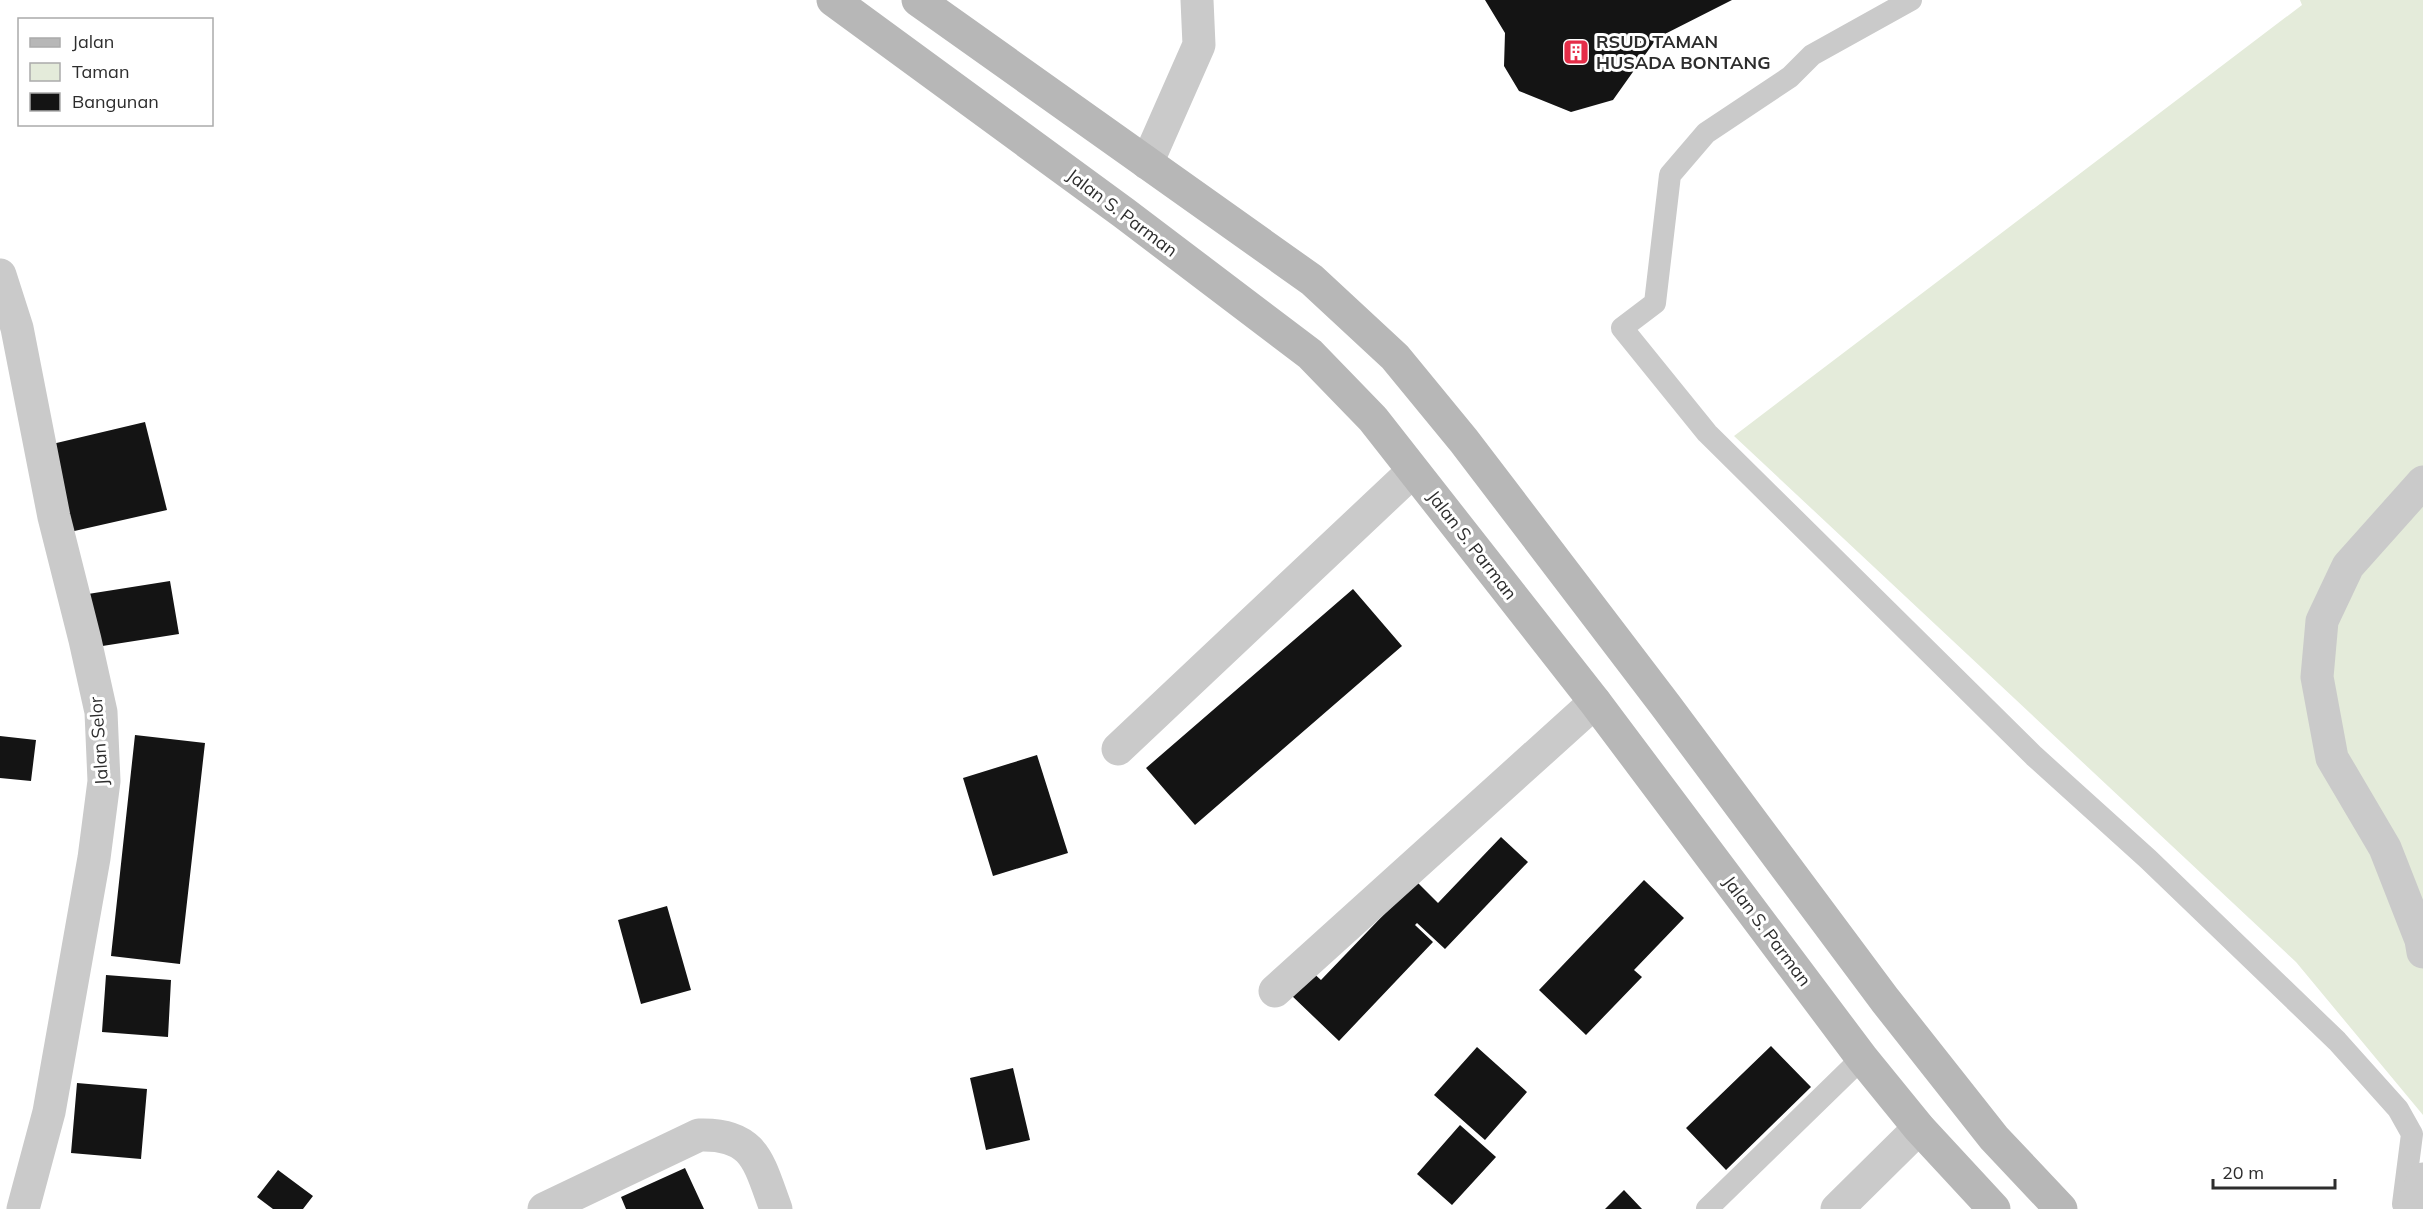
<svg xmlns="http://www.w3.org/2000/svg" width="2423" height="1209" font-family="Mulish,sans-serif">
	<style>
		.green { fill: #e4ebda }
		.building { fill: #141414 }
		.lines { fill: none; stroke-linecap: round; stroke-linejoin: round }
		.lane { stroke: #cacaca; stroke-width: 22 }
		.street { stroke: #cacaca; stroke-width: 33 }
		.secondary { stroke: #b7b7b7; stroke-width: 33 }
		.labels { text-anchor: middle; stroke-width: 6; stroke-linejoin: round; paint-order: stroke }
		.poi-label { font-size: 18px; font-weight: bold; fill: #2d2d2d; stroke: #fff; text-anchor: start }
		.street-label { font-size: 18px; fill: #2d2d2d; stroke: #fff }
	</style>
	<rect width="100%" height="100%" fill="#fff"/>
	<path class="green" d="M2300 0H2423V1115L2296 962 1734 436 2302 5Z"/>
	<path class="building" d="M1485 0H1732L1657 38 1613 100 1571 112 1519 91 1504 66 1505 33Z
		M145 422 167 510 70 532 48 445Z
		M170 581 179 634 96 647 88 594Z
		M1353 589 1402 646 1195 825 1146 768Z
		M135 735 205 743 180 964 111 956Z
		M0 736 36 740 31 781 0 778Z
		M1037 755 1068 853 993 876 963 778Z
		M1501 837 1528 862 1445 949 1417 923 1415 925 1433 942 1339 1041 1290 994 1311 971 1321 980 1416 881 1438 903Z
		M1644 880 1684 918 1634 970 1642 977 1586 1035 1539 990Z
		M667 906 691 990 641 1004 618 920Z
		M106 975 171 980 168 1037 102 1032Z
		M1771 1046 1811 1087 1726 1170 1686 1128Z
		M1477 1047 1527 1092 1485 1140 1434 1095Z
		M1013 1068 1030 1140 986 1150 970 1078Z
		M77 1083 147 1089 141 1159 71 1153Z
		M1460 1125 1496 1157 1452 1205 1417 1174Z
		M685 1168 704 1209H626L621 1197Z
		M278 1170 313 1196 303 1209H273L257 1197Z
		M1624 1190 1642 1209H1605Z"/>
	<g class="lines">
		<path class="lane" d="M1911 0 1812 55 1790 77 1706 133 1670 175 1655 303 1622 328 1707 433 2034 756 2148 859 2337 1041 2398 1109 2412 1134 2403 1204
			M1707 1209 1862 1058"/>
		<path class="street" d="M1147 163 1199 45 1197 0
			M0 275 17 328 54 517 85 640 101 712 104 781 94 858 49 1112 23 1209
			M2423 482 2348 566 2322 621 2317 677 2332 758 2385 848 2421 940 2423 952
			M1118 749 1413 471
			M1275 991 1595 702
			M544 1209 699 1135C756 1133 759 1164 776 1209
			M1837 1209 1919 1128
			M2412 1209 2423 1179"/>
		<path class="secondary" d="M833 0 1124 213 1310 354 1373 419 1595 702 1862 1058 1919 1128 1994 1209
			M918 0 1312 280 1395 357 1464 441 1666 706 1885 1000 1994 1138 2061 1209"/>
	</g>
	<defs>
		<symbol id="building-square" viewBox="-11 -11 22 22"><rect x="-9" y="-9" width="18" height="18" rx="4" fill="#e52d48" stroke="#fff"/><path d="M-4-6H4V6H1V3H-1V6H-4ZM-2.5-4.3h1.7v1.8h-1.7ZM.8-4.3h1.7v1.8H.8ZM-2.5-1h1.7V.8h-1.7ZM.8-1h1.7V.8H.8Z" fill="#fff"/></symbol>
	</defs>
	<g fill-rule="evenodd">
		<use href="#building-square" x="1561" y="37" width="30" height="30"/>
	</g>
	<g class="labels">
		<g class="poi-label">
			<text x="1596" y="48">RSUD TAMAN<tspan x="1596" dy="21">HUSADA BONTANG</tspan></text>
		</g>
		<g class="street-label">
			<text transform="translate(1122 213) rotate(37)" y="6">Jalan S. Parman</text>
			<text transform="translate(1472 545) rotate(52)" y="6">Jalan S. Parman</text>
			<text transform="translate(99 741) rotate(-94)" y="6">Jalan Selor</text>
			<text transform="translate(1767 931) rotate(53)" y="6">Jalan S. Parman</text>
		</g>
	</g>
	<rect x="18" y="18" width="195" height="108" fill="#ffffff" stroke="#ababab" stroke-width="1.5"/>
	<rect x="30" y="38" width="30" height="9" fill="#b7b7b7" stroke="#ababab" stroke-width="1.5"/>
	<text x="72" y="48" font-size="18" fill="#2d2d2d">Jalan</text>
	<rect x="30" y="63" width="30" height="18" fill="#e4ebda" stroke="#ababab" stroke-width="1.5"/>
	<text x="72" y="78" font-size="18" fill="#2d2d2d">Taman</text>
	<rect x="30" y="93" width="30" height="18" fill="#141414" stroke="#ababab" stroke-width="1.5"/>
	<text x="72" y="108" font-size="18" fill="#2d2d2d">Bangunan</text>
	<path d="M2213 1179v9h122v-9" fill="none" stroke="#2d2d2d" stroke-width="3"/>
	<text x="2222" y="1179" font-size="18" fill="#2d2d2d" stroke="#ffffff" stroke-width="4.5" paint-order="stroke">20 m</text>
</svg>
